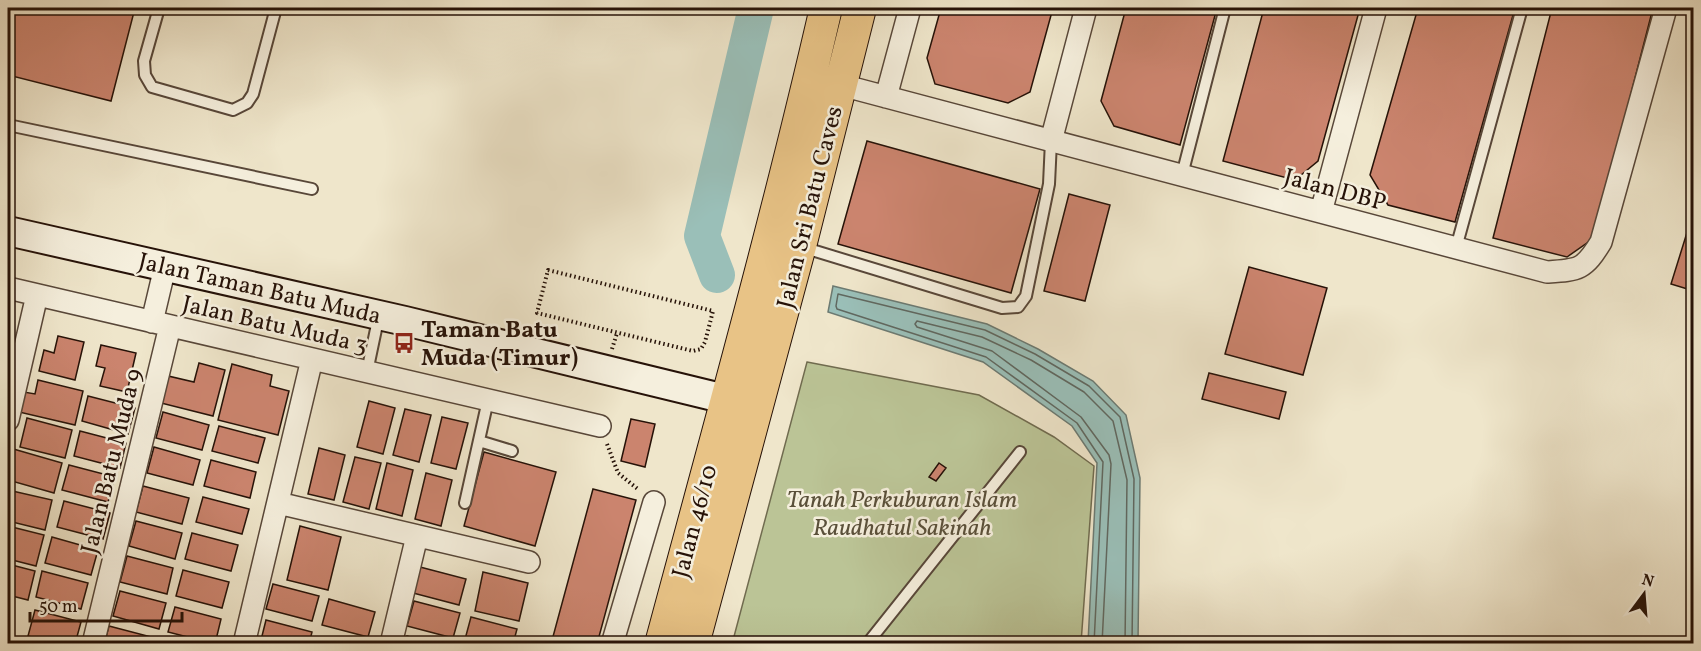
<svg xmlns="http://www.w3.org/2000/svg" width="1701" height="651" font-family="Vollkorn,serif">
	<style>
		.green { fill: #bbc496; stroke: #706b4f; stroke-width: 1.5 }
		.water { fill: #9abfb8; stroke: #6c7a72; stroke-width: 1.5 }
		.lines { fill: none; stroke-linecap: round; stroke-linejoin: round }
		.shore { stroke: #606860; stroke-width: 1.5 }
		.river { stroke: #9abfb8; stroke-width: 36 }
		.building { fill: #cb846e; stroke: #261208; stroke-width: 1.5 }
		.lane-casing { stroke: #584739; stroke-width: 14 }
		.street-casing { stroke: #584739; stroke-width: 24 }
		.secondary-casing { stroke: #261208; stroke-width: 32 }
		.primary-casing { stroke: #261208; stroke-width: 34 }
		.path { stroke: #261208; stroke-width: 4; stroke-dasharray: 1.5 3; stroke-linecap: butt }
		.lane { stroke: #f5efdd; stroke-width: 10 }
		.street { stroke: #f5efdd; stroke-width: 21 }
		.secondary { stroke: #f5efdd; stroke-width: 28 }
		.primary { stroke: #e8c386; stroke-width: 32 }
		.labels { text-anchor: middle; stroke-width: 5; stroke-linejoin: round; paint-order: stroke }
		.street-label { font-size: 24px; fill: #261208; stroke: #f5efdd }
		.poi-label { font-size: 24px; font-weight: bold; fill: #261208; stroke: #f5efdd; text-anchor: start }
		.park-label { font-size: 24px; font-style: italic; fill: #5a503a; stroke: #f5efdd }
	</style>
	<rect width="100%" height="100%" fill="#efe6cb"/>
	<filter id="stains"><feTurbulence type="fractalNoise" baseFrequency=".00333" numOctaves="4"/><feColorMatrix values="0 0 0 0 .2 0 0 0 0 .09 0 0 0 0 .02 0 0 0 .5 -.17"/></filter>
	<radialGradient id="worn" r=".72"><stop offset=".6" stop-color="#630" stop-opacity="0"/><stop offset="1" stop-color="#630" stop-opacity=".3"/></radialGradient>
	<path class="green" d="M807 362 979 395 1054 437 1094 466 1081 643 732 644Z"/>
	<path class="water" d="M833 286 987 324 1038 349 1093 381 1126 415 1140 478 1138 643H1088L1097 463 1072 426 983 362 828 312Z"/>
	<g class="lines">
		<path class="shore" d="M1094 644 1103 462 1077 423 986 357 837 309 836 306 838 294 985 330 1035 354 1089 386 1120 417 1134 479 1132 644
			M1102 644 1111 464 1109 455 1081 417 992 351 917 327 915 324 917 321 982 337 1031 360 1084 392 1113 421 1127 480 1125 644"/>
		<path class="river" d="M717 275 702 236 756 8"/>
	</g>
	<path class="building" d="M16 8H135L111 101 8 75V41Z
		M941 8H1053L1030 92 1008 103 935 84 927 58Z
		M1126 8H1217L1180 145 1114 126 1101 101Z
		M1264 8H1360L1318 161 1295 180 1223 161Z
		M1418 8H1515L1455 222 1388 205 1370 175Z
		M1552 8H1653L1594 238 1567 257 1493 238Z
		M867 141 1040 189 1011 293 838 244Z
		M1069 194 1110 205 1085 301 1044 291Z
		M1694 210V291L1671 284Z
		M1249 267 1327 288 1303 375 1225 354Z
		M58 336 84 342 75 380 39 371 44 350 54 353Z
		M101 345 136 353 127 392 100 386 105 368 96 366Z
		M199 363 225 370 213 416 161 403 168 376 194 382Z
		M232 364 272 375 270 386 289 391 278 435 218 420Z
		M1209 373 1286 392 1279 419 1202 399Z
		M38 380 83 391 75 425 19 412 24 392 35 394Z
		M88 396 135 408 128 434 82 421Z
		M369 401 395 408 383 454 357 447Z
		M405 409 431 415 419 462 393 455Z
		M163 412 209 425 202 450 156 438Z
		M442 417 468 423 456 469 431 463Z
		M27 418 72 430 65 458 20 447Z
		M631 419 655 424 645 467 621 461Z
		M219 426 265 438 258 463 212 451Z
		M80 431 126 443 120 468 74 456Z
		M154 447 200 460 193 485 147 473Z
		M10 448 62 463 54 493 8 480V457Z
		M319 448 345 455 334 500 308 494Z
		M484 452 556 472 535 546 464 526Z
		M355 457 381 463 369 509 343 502Z
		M211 460 256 472 250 498 204 486Z
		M387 463 413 470 402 516 376 509Z
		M939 463 946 468 936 481 929 477Z
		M69 465 115 477 108 502 62 490Z
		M426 473 452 480 441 526 415 519Z
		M143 486 189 498 182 524 136 512Z
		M593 489 636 500 597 644H551Z
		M8 490 52 500 45 530 8 521Z
		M203 497 249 509 242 534 196 522Z
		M64 501 110 513 103 539 57 527Z
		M136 521 182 533 175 559 129 546Z
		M8 526 44 535 36 566 8 559Z
		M300 526 341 537 328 590 287 580Z
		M192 533 238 545 231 571 185 559Z
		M52 537 98 550 91 575 45 563Z
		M127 556 173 568 167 594 120 582Z
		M8 564 35 571 28 600 8 595Z
		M420 567 466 579 459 605 413 593Z
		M183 570 229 582 222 608 176 596Z
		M42 571 88 583 81 609 36 597Z
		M483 572 528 583 519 621 475 611Z
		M273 584 319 596 312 621 266 609Z
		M120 591 166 603 159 629 113 616Z
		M329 599 375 612 368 637 322 625Z
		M414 601 460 613 453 638 407 626Z
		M175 607 221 619 215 644 168 632Z
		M35 610 81 622 75 644H57L28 636Z
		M471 617 517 629 513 644 464 643Z
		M266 620 312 632 309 644H260Z
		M109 626 155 638 153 644H104Z
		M407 636 433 644H405Z
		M324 637 347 644H322Z
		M168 638 188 644H167Z"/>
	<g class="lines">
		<defs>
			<path id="lane" d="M159 8 144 61 145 75 152 87 233 110 247 103 253 94 276 8
				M8 125 312 189
				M1182 175 1225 8
				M802 247 1002 308 1018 307 1026 296 1049 184 1051 141
				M1456 248 1522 8
				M367 372 379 315
				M479 441 512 451
				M465 503 488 400
				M867 644 1020 452"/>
			<path id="street" d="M830 82 1547 272C1579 270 1584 270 1601 242L1666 8
				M886 97 910 8
				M1051 141 1086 8
				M1321 212 1376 8
				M8 288 600 426
				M152 322 165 267
				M8 420 37 295
				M278 503 529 562
				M93 644 170 326
				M244 644 312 359
				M391 644 417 536
				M614 644 613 641 654 502"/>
			<path id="secondary" d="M8 231 405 321 750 405"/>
			<path id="primary" d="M661 644C718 432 777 221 826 8
				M693 644 800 246 860 8"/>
		</defs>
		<use href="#lane" class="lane-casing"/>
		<use href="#street" class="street-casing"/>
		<use href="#secondary" class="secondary-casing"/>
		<use href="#primary" class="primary-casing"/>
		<path class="path" d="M548 270 713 311 705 342 701 349 693 351 537 313Z
			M612 349 617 333
			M607 444 618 473 639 490"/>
		<use href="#lane" class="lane"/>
		<use href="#street" class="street"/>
		<use href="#secondary" class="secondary"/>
		<use href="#primary" class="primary"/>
	</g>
	<defs>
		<symbol id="bus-bare" viewBox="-9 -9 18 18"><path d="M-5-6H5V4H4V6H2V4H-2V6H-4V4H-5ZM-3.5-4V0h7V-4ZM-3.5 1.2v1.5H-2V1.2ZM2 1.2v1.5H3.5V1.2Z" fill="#8f2418" stroke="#f5efdd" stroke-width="2.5" paint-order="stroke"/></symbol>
	</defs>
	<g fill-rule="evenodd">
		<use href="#bus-bare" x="389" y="328" width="30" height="30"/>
	</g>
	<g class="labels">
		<g class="street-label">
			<text transform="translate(1335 189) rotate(15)" y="8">Jalan DBP</text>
			<text transform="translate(809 207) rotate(-76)" y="8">Jalan Sri Batu Caves</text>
			<text transform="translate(260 288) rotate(13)" y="8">Jalan Taman Batu Muda</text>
			<text transform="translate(275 324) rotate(13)" y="8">Jalan Batu Muda 3</text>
			<text transform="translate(111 461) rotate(-76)" y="8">Jalan Batu Muda 9</text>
			<text transform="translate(694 521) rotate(-75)" y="8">Jalan 46/10</text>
		</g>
		<g class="poi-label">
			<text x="421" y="337">Taman Batu<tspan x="421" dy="28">Muda (Timur)</tspan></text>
		</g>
		<g class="park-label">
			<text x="902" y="507">Tanah Perkuburan Islam<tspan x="902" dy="28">Raudhatul Sakinah</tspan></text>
		</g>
	</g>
	<rect width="1701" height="651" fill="none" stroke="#efe6cb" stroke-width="30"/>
	<rect x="9" y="9" width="1683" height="633" fill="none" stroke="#261208" stroke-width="3"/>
	<rect x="15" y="15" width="1671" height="621" fill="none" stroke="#261208" stroke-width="1.5"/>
	<g transform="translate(1644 594) rotate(16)" stroke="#f5efdd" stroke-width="4.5" paint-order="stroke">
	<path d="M0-4.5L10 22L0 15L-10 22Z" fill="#261208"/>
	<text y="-9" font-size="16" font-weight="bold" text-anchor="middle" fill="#261208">N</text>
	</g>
	<path d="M30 612v9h152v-9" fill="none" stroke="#261208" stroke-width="3"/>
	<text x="39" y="612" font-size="18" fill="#261208" stroke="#f5efdd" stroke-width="4.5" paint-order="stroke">50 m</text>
	<rect width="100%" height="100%" filter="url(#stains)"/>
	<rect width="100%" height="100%" fill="url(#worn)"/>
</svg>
